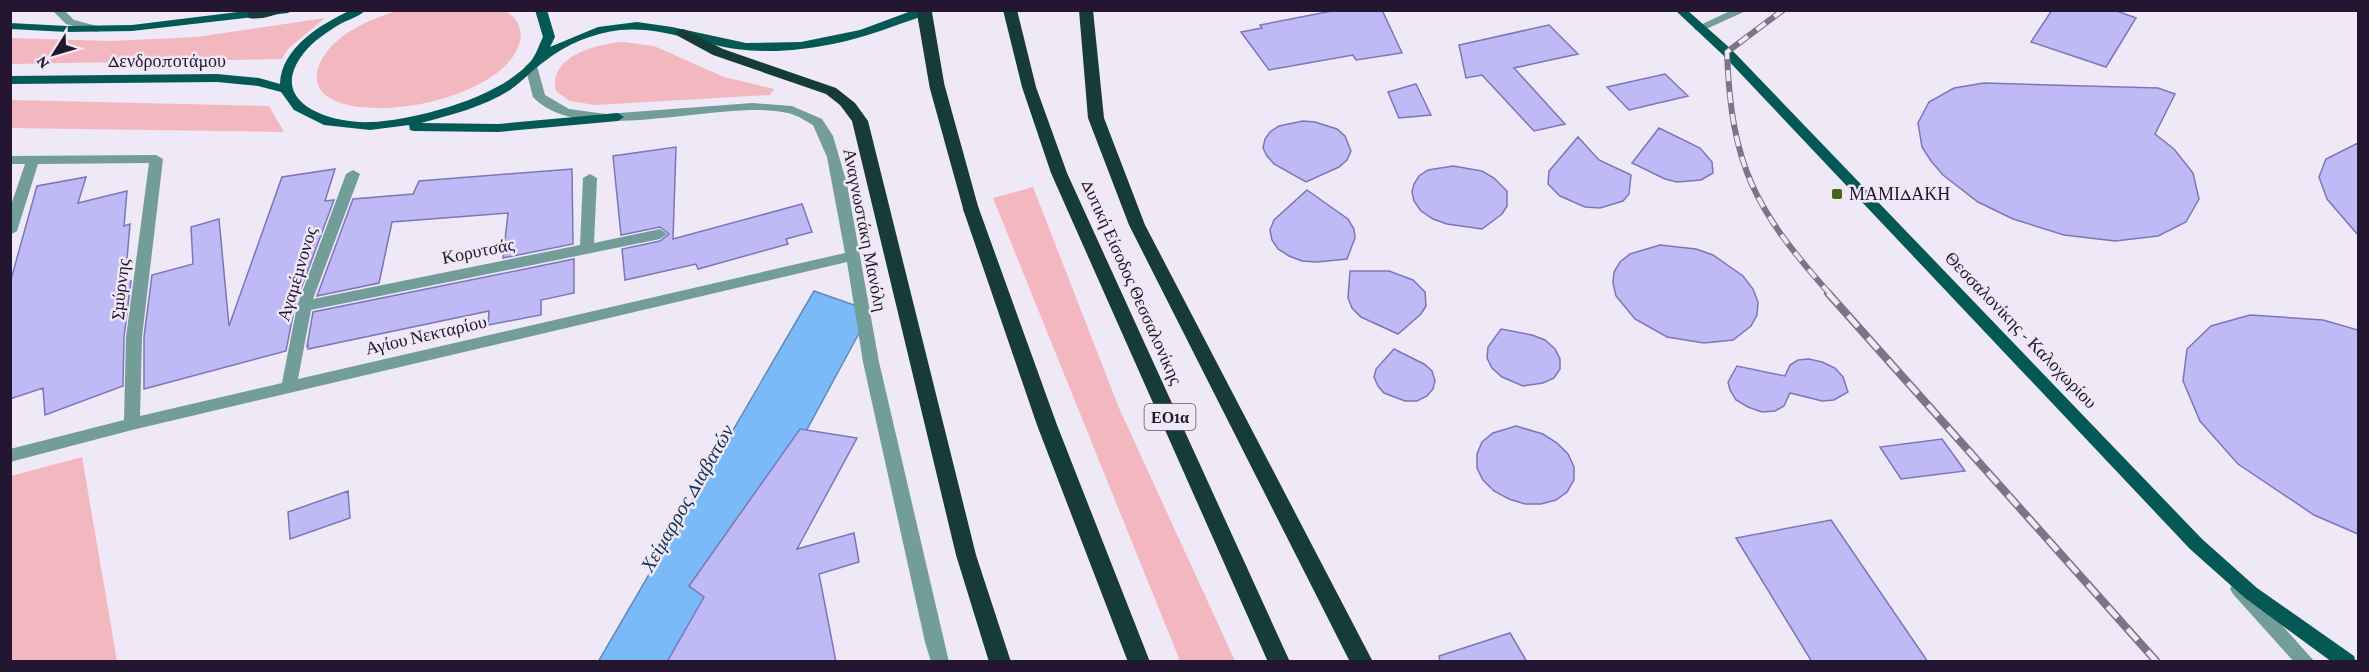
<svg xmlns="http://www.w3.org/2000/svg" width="2369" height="672" font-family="'Crimson Pro',serif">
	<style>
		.green { fill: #f3b7c0 }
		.water { fill: #7abaf8; stroke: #6089bc; stroke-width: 1.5 }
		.building { fill: #bfbaf5; stroke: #7d75bb; stroke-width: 1.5 }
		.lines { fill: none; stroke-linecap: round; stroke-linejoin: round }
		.minor { fill: #729d99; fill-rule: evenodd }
		.major { fill: #045954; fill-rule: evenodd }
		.highway { fill: #173b38; fill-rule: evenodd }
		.rail-far1-casing { stroke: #7e7388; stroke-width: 6 }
		.rail-casing { stroke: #7e7388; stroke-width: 8 }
		.rail-far1 { stroke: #efe8f6; stroke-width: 4; stroke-dasharray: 11; stroke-linecap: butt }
		.rail { stroke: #efe8f6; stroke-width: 5; stroke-dasharray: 15; stroke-linecap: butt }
		.highway-bridge { stroke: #173b38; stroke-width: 15 }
		.poi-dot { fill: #476417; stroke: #efe8f6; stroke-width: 2 }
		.labels { text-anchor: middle; stroke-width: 5; stroke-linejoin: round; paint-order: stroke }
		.shield { fill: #efe8f6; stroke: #61556b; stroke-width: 1.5 }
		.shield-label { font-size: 16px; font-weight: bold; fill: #241630 }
		.street-label { font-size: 18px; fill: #241630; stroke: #efe8f6 }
		.poi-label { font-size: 18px; fill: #241630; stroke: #efe8f6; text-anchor: start }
		.water-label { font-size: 20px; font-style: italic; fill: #113351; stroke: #efe8f6 }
	</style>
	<rect width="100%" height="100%" fill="#efe8f6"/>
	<path class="green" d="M397 11H505C516 17 523 28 520 41 503 114 280 138 322 59 337 33 370 19 397 11Z
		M325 18 288 49 282 59 11 64V38L111 41 197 37Z
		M624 42 654 46 724 77 774 89 770 95 595 105 570 101 556 91C547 56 599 43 624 42Z
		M11 100 269 106 284 132 11 128Z
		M1033 187 1119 408 1235 661H1180L993 198Z
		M82 457 117 661H11V476Z"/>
	<path class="water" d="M814 291 871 311 682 661 598 662Z"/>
	<path class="building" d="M1337 10H1382L1402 53 1356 60 1353 55 1269 70 1241 32 1262 28 1260 25Z
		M2052 10H2114L2136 18 2106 67 2031 42Z
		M1549 25 1578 54 1514 68 1565 124 1534 131 1482 75 1466 78 1459 45Z
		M1665 74 1688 96 1629 110 1607 87Z
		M1984 83 2158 88 2175 94 2155 134 2174 149 2193 173 2199 199 2186 222 2158 236 2115 241 2064 235 2013 219 1978 202 1943 175 1931 161 1922 147 1918 123 1929 102 1954 88Z
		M1416 84 1431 115 1399 118 1388 92Z
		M1303 121 1315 122 1337 129 1345 136 1351 151 1347 160 1339 167 1306 182 1274 164 1267 156 1263 148 1265 139 1270 132 1279 126Z
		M1659 128 1700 148 1712 162 1713 173 1701 180 1677 182 1665 179 1632 163Z
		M1578 137 1599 160 1631 175 1629 194 1623 201 1600 208 1585 207 1560 196 1548 184 1549 171Z
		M2358 143V235L2327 199 2319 177 2326 159Z
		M676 147 673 239 802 204 812 232 786 239 788 244 698 269 696 264 625 280 622 249 660 241 669 234 660 227 621 235 613 156Z
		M1453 166 1482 171 1494 178 1507 191V206L1502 214 1482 229 1447 224 1433 219 1421 211 1414 201 1412 192 1414 184 1419 176 1428 170Z
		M335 169 325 201 334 200 295 305 286 351 144 389V337L152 275 193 264 191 227 219 219 229 326 282 177Z
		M572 169 573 244 503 258 508 213 392 222 379 283 317 296 353 199 413 194 419 181Z
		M86 177 78 203 127 191 124 226 130 224 125 282 131 281 124 337 123 386 45 415 43 388 10 399V283L37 186Z
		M1307 190 1348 219 1354 229 1355 238 1347 259 1317 262 1302 261 1289 256 1278 249 1272 240 1270 230 1274 220Z
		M1660 245 1696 249 1713 255 1743 276 1753 289 1758 302 1757 315 1751 326 1733 340 1704 343 1667 337 1635 319 1616 296 1613 283 1614 272 1620 262 1630 254Z
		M574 259V293L541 300V315L488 325 489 311 308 349V345L307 346 313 312Z
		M1350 271H1389L1413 280 1425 292 1426 306 1421 314 1398 334 1361 317 1352 308 1348 298Z
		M2250 315 2323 320 2358 330V534L2314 515 2238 464 2200 421 2183 381 2187 349 2211 326Z
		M1501 329 1532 335 1545 340 1555 349 1560 359V369L1554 378 1543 383 1523 386 1502 377 1492 368 1487 358 1488 347Z
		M1394 349 1424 364 1432 371 1435 381 1433 389 1427 396 1417 401H1405L1384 393 1378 386 1374 377 1376 369Z
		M1809 359 1822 362 1835 368 1843 377 1848 392 1834 400 1822 401 1790 393 1784 406 1775 411 1762 412 1748 407 1736 400 1730 390 1728 382 1737 366 1785 376 1790 365 1798 360Z
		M1516 426 1543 434 1557 443 1568 454 1574 467V480L1567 492 1556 500 1541 504H1525L1509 499 1494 491 1483 480 1477 468V454L1482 442 1493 433Z
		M800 429 857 438 797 549 854 533 859 562 819 574 836 662H667L704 597 689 586Z
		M1942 439 1965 471 1901 479 1880 447Z
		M348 491 350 518 290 539 288 512Z
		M1831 520 1928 662H1812L1736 538Z
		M1510 633 1527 662H1440L1439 656Z"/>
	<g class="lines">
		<path class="minor" d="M52 10H64L74 20 101 27 103 29 97 32 66 24Z
			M1732 10H1748L1704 30H1696L1694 28Z
			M531 62 537 66 545 95 569 109 606 114 752 103 792 106 822 119 833 136 847 184 879 362 949 662H931L925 642 863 362 847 262 132 430 10 462V449L124 420 126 337 149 163 38 164 17 231 10 235V208L25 164H10V156L156 155 163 159 142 337 140 416 282 383 297 306 346 174 353 170 360 174 313 299 580 245 583 178 590 174 597 178 594 243 660 229 667 234 660 239 311 310 298 379 845 253 827 157 813 125C806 121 797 115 788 113 723 98 581 149 533 97L525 66Z
			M2239 581 2245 584 2315 662H2294L2233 594 2230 589 2233 584Z"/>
		<path class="major" d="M254 10H293L288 13 132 31 67 32 10 29V23L67 26 132 25Z
			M351 10H366C360 16 350 19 342 23 328 31 313 41 303 54 265 104 333 124 371 122 416 120 501 97 531 61 536 55 539 45 543 37L535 10H547L555 37 550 47 598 27 637 22 672 27 746 43 801 42 860 30 914 10H930C922 18 908 21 897 25 847 44 790 56 736 49 697 43 660 26 620 30 594 33 566 44 545 61 533 69 523 81 510 90 483 107 451 115 421 123L498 124 618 113 624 117 618 121 498 132 414 131 410 130 409 125 370 130 324 125 294 110 281 92 258 86 217 82 10 84V76L217 74 259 78 280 84C281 48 321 24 351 10Z
			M1675 10H1687L1731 49 2202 539 2257 588 2354 656 2356 662H2332L2245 598 2190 549 1723 55Z"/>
		<path class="highway" d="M256 10H284C277 16 259 20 249 18L247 15 249 12Z
			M1003 10H1017L1036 87 1067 173 1290 662H1268L1051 173 1022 87Z
			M1079 10H1093L1104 118 1145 225 1373 662H1350L1129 225 1088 118Z
			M683 29 723 49 836 88 855 103 868 121 976 555 1011 662H989L956 555 852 121 840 105 826 94 713 55 678 36 676 33 678 30Z
			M971 204 977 205 979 209 1057 425 1150 662H1128L1037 425 963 209 965 205Z"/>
		<defs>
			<path id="rail-far1" d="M1783 10 1727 52C1731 166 1755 210 1830 294"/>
			<path id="rail" d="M1828 293 2157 662"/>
		</defs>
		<use href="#rail-far1" class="rail-far1-casing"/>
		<use href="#rail" class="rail-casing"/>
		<use href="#rail-far1" class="rail-far1"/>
		<use href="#rail" class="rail"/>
		<path class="highway-bridge" d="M924 10 937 86 971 209"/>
	</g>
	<rect class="poi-dot" x="1831" y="188" width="12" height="12" rx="3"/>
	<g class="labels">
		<rect class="shield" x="1144.5" y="404" width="51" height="26" rx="4.5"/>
		<g class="shield-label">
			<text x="1170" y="423">ΕΟ1α</text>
		</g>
		<g class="street-label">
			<text x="167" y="67">Δενδροποτάμου</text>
			<text transform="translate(865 230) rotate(79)" y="6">Αναγνωστάκη Μανόλη</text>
			<text transform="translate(478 251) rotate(-11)" y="6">Κορυτσάς</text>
			<text transform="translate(297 274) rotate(-73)" y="6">Αγαμέμνονος</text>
			<text transform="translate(1132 282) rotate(66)" y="6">Δυτική Είσοδος Θεσσαλονίκης</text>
			<text transform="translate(120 289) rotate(-83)" y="6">Σμύρνης</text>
			<text transform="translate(2021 330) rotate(46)" y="6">Θεσσαλονίκης - Καλοχωρίου</text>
			<text transform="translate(426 335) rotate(-13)" y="6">Αγίου Νεκταρίου</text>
		</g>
		<g class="poi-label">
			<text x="1849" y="200">ΜΑΜΙΔΑΚΗ</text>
		</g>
		<g class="water-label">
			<text transform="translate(687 498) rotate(-60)" y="7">Χείμαρρος Διαβατών</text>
		</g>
	</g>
	<rect width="2369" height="672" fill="none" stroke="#241630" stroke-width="24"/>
	<g transform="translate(54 54) rotate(233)" stroke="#efe8f6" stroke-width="4.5" paint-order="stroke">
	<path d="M0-4.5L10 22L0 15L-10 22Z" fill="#241630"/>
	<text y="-9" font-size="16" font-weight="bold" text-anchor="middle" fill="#241630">N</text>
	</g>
</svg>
